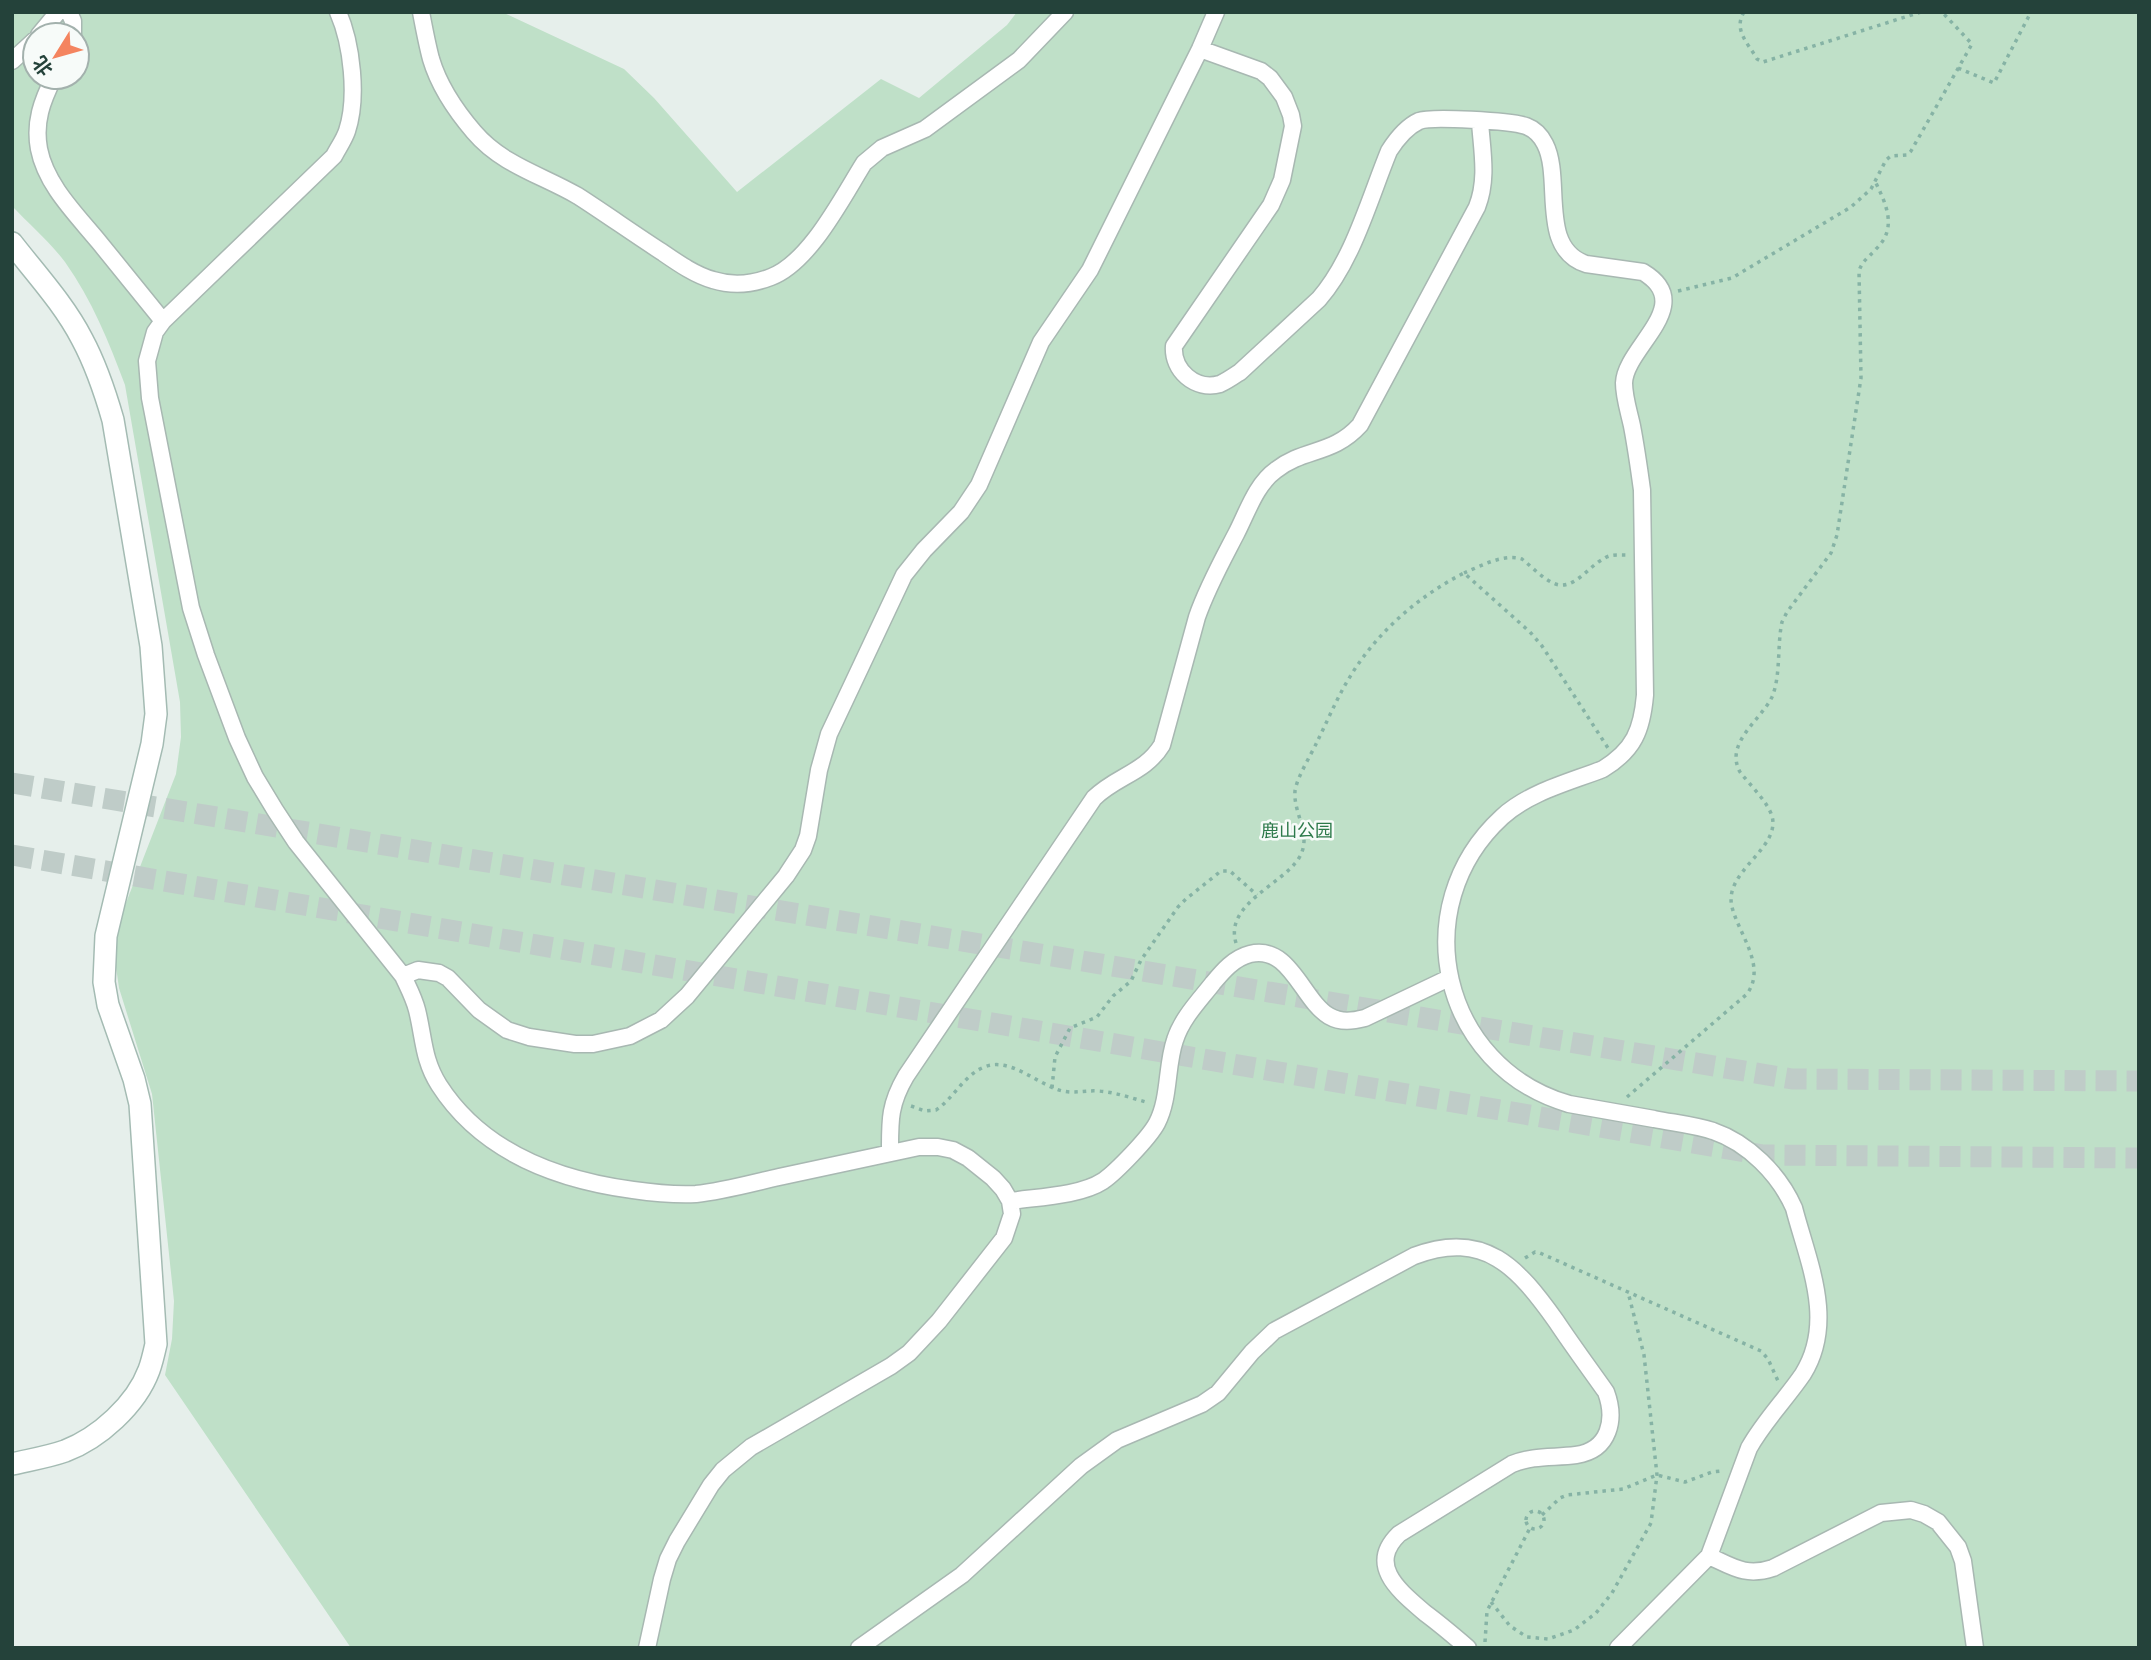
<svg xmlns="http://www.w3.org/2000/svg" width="2151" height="1660" font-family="Mulish,'Noto Sans SC',sans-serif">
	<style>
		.green { fill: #bfe0c8; fill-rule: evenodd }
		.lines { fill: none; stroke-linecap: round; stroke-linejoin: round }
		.primary-tunnel { stroke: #bfccc8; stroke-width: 21; stroke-dasharray: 21 10; stroke-linecap: butt }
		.street-casing { stroke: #a8b8b2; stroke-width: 19 }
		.secondary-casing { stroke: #a4bbb3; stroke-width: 24 }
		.path { stroke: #86b3a5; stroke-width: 3.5; stroke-dasharray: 3.5 5; stroke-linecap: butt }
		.street { stroke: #fff; stroke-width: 16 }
		.secondary { stroke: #fff; stroke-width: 21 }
		.labels { text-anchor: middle; stroke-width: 5; stroke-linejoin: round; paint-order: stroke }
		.park-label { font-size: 18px; fill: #2d7a4b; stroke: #f7fbf9 }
	</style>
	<rect width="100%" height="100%" fill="#e6efeb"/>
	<path class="green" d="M12 12H502L624 69 654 98 737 192 881 79 919 98 1007 25 1017 12H2139V1648H351L165 1375 172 1339 174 1301 152 1094 119 988 114 953 119 921 176 774 181 737 180 702 125 385C109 342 92 300 65 262 50 242 29 224 12 206ZM35 35H77V77H35Z"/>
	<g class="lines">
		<path class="primary-tunnel" d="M12 783 1792 1079 2139 1081
			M12 855 1763 1155 2139 1158"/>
		<defs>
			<path id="street" d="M69 12 73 21V35
				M338 12C352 44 358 98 347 131 344 140 338 148 334 156L163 321 155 332 147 361 150 398 191 608 206 655 237 738 255 777 275 810 296 842 403 976C408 987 414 998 417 1010 424 1038 423 1060 439 1085 482 1152 558 1180 633 1190 654 1193 675 1195 696 1194 724 1191 752 1183 779 1177 826 1167 873 1157 919 1147H938L953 1150 968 1158 993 1178 1003 1189 1010 1201 1012 1214 1004 1238 939 1321 909 1353 891 1366 751 1447 723 1470 711 1485 677 1541 668 1559 662 1579 647 1648
				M421 12C424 28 427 44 431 59 439 86 456 111 474 132 502 165 542 175 578 196 606 214 634 234 662 252 678 263 695 275 713 280 732 286 753 284 771 277 810 262 842 198 864 163L882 148 925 129 1019 60 1065 12
				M39 35 58 12
				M1200 49 1261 71 1270 78 1284 97 1291 115 1293 126 1282 180 1271 205 1174 346C1172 370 1195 391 1220 384 1227 381 1234 376 1240 372L1319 299C1353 260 1369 200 1389 151 1396 140 1406 127 1419 121 1431 116 1511 121 1526 126 1534 129 1541 136 1545 144 1563 179 1538 248 1586 264L1643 272C1698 305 1625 347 1624 383 1624 397 1629 412 1632 426 1636 447 1639 468 1642 490L1645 695C1642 730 1634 750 1603 769 1570 782 1529 792 1502 817 1404 907 1441 1067 1569 1104 1597 1109 1626 1114 1654 1119 1674 1123 1694 1125 1713 1131 1748 1143 1779 1174 1794 1208 1808 1262 1836 1321 1803 1374 1786 1399 1764 1421 1749 1448L1709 1556 1618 1648
				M12 61 35 40
				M54 77C42 101 34 122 39 149 46 185 76 214 99 242 120 268 142 295 163 321
				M403 976 418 970 439 973 448 978 479 1010 507 1030 529 1037 575 1044H593L630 1036 661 1020 687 996 786 876 803 850 808 836 819 770 829 734 904 575 924 550 961 512 979 485 1041 342 1090 270 1200 49 1216 12
				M890 1153C890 1121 889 1105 906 1076L1094 798C1116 776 1145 773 1162 745L1197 617C1207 588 1222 561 1236 534 1247 513 1256 484 1276 470 1304 448 1333 455 1360 425L1477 207C1488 179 1482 151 1480 122
				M1010 1201C1037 1197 1080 1196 1103 1181 1116 1172 1149 1138 1157 1123 1170 1098 1166 1066 1175 1040 1182 1018 1199 1001 1213 983 1223 971 1234 958 1250 954 1290 944 1302 1000 1329 1016 1341 1023 1353 1021 1365 1018L1449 978
				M1709 1556C1733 1567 1746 1577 1773 1568L1881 1513 1911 1510 1924 1514 1938 1522 1958 1547 1963 1561 1975 1648
				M859 1648 962 1575 1081 1466 1117 1440 1202 1404 1218 1393 1252 1352 1274 1331 1414 1256C1485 1229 1518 1268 1556 1321 1572 1345 1589 1368 1606 1392 1616 1419 1610 1450 1576 1455 1554 1458 1534 1455 1512 1464L1399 1534C1366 1566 1401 1592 1425 1613 1440 1624 1454 1636 1468 1648"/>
			<path id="secondary" d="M12 243C36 274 64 304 82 339 96 365 105 392 113 420L151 646 156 714 152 744 106 936 104 982 108 1005 134 1079 140 1104 156 1344C154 1353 152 1362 149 1370 136 1405 99 1438 65 1451 48 1457 29 1460 12 1464"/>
		</defs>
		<use href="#street" class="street-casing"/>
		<use href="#secondary" class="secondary-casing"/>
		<path class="path" d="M1744 12C1733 30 1748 43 1757 59L1763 62 1921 12
			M1958 68 1994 83 2031 12
			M1678 291 1732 278 1851 207 1871 189 1886 160 1891 156 1907 155 1911 151 1972 44 1942 12
			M1464 573C1481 566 1504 553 1522 559 1532 567 1542 578 1553 583 1573 593 1589 565 1605 558 1611 554 1619 555 1626 555
			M1236 943C1224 904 1282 885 1299 858 1313 835 1293 814 1295 791 1297 777 1311 755 1317 742 1327 722 1336 700 1348 680 1375 634 1417 597 1464 573L1530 632 1542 646 1608 748
			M1052 1088 1055 1057 1070 1028 1097 1017 1113 996 1131 981 1141 960 1178 907 1186 899 1221 871H1230L1257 895
			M1627 1097 1747 994C1767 966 1739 935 1732 907 1723 871 1781 849 1772 816 1767 801 1750 785 1740 772 1724 743 1761 720 1772 697 1781 676 1777 644 1782 622L1787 612 1831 553 1837 535 1861 378 1859 271C1862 261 1869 257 1876 249 1898 228 1886 204 1875 181
			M911 1106 925 1111 936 1110C954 1098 963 1076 984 1067 1008 1057 1034 1081 1056 1089 1072 1095 1082 1090 1098 1091 1115 1092 1131 1098 1146 1102
			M1525 1258 1535 1252 1540 1253 1761 1351 1768 1359 1778 1381
			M1526 1520a9 9 0 1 1 18 0a9 9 0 1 1-18 0Z
			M1542 1515 1560 1498 1567 1495 1623 1489 1657 1475 1685 1482 1712 1472 1722 1471
			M1491 1602 1510 1626 1527 1637 1548 1639 1574 1630 1596 1613 1612 1593 1651 1523 1657 1475 1644 1355 1628 1292
			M1485 1642 1487 1611 1530 1528"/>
		<use href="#street" class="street"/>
		<use href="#secondary" class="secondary"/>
	</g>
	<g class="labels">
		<g class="park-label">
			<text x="1297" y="837">鹿山公园</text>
		</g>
	</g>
	<rect width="2151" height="1660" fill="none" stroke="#24423a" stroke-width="28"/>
	<g transform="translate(56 56) rotate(233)"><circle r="33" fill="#f7fbf9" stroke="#a3b1ad" stroke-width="2"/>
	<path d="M0-5L12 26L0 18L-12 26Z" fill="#f4845f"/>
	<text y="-10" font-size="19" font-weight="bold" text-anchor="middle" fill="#24423a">北</text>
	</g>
</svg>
